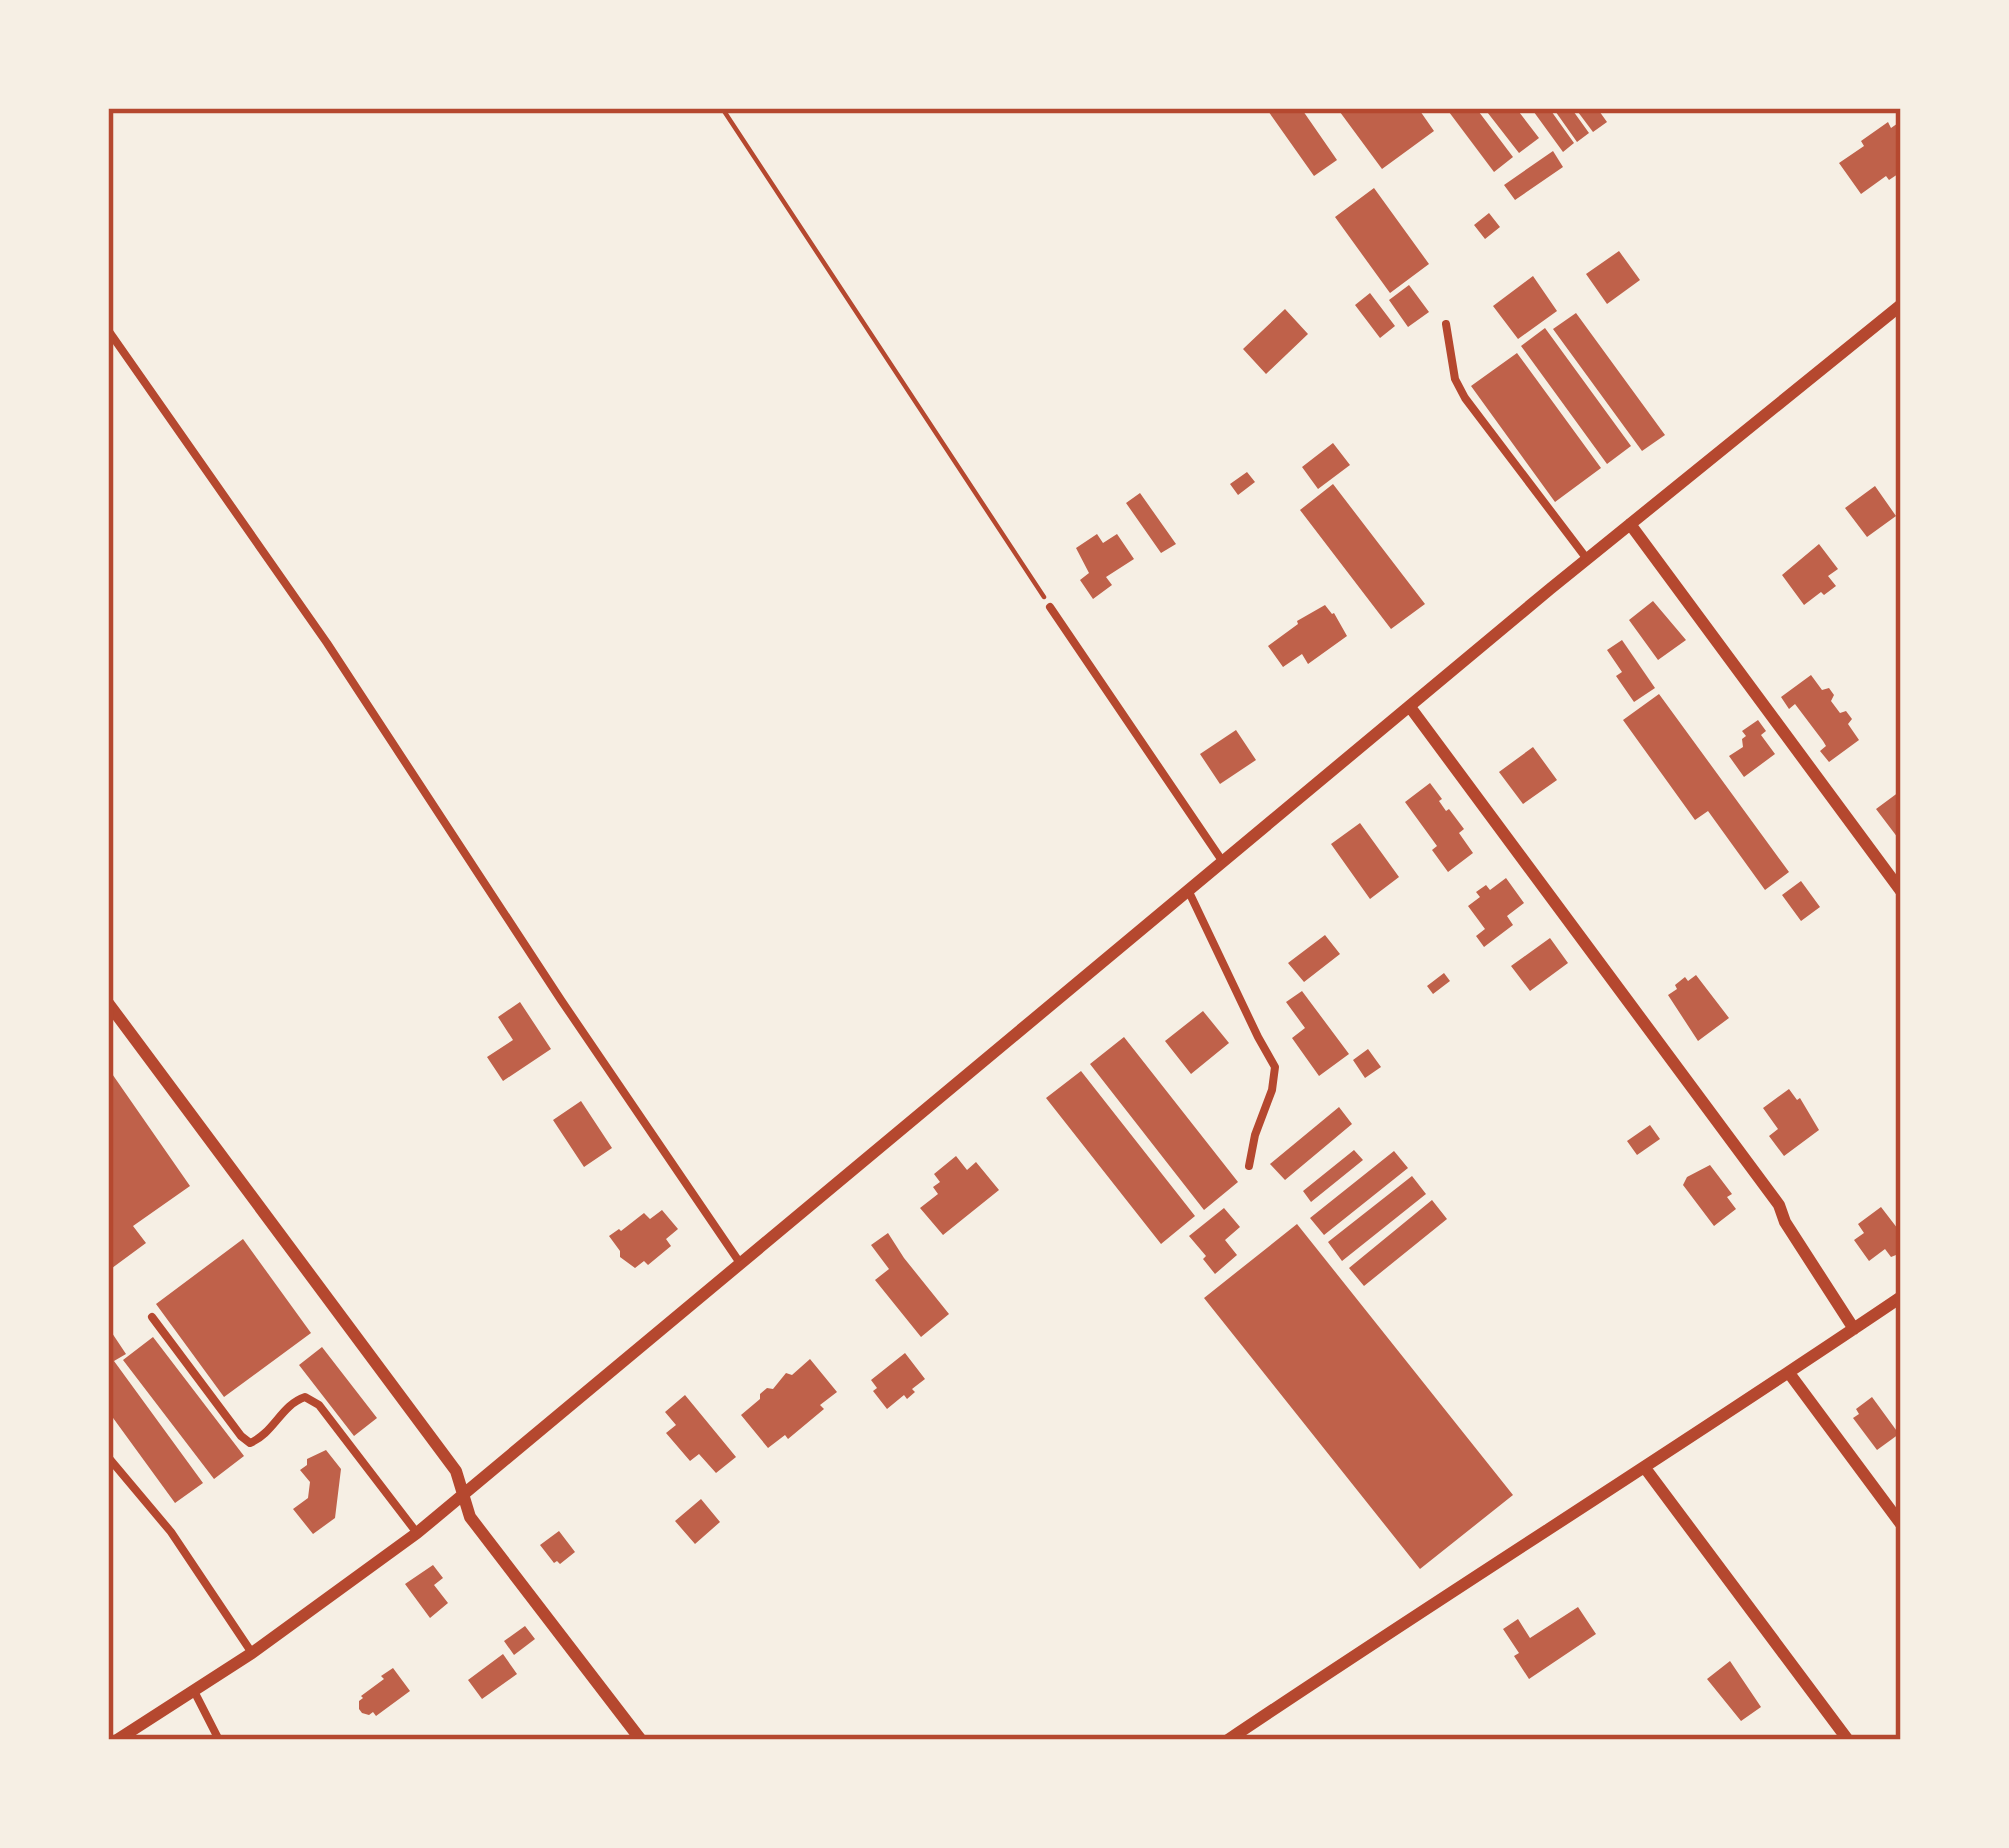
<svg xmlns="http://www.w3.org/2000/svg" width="2009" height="1848" font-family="Spectral,serif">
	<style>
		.building { fill: #bf614a }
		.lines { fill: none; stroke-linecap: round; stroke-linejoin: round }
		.path { stroke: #b5482f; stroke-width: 4.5 }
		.service { stroke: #b5482f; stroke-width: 8 }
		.minor { stroke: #b5482f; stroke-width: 12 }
		.neatline { fill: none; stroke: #b5482f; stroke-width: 4.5 }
	</style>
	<rect width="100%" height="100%" fill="#f6efe4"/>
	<path class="building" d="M1266 108H1301L1337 160 1314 176Z
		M1337 108H1418L1434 131 1382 169Z
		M1446 108H1476L1513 157 1494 172Z
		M1484 108H1516L1539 138 1519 153Z
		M1531 108H1549L1574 143 1563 152Z
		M1553 108H1571L1589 133 1577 142Z
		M1575 108H1597L1607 122 1593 132Z
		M1901 121V172L1889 180 1886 176 1861 194 1839 163 1864 146 1861 141 1888 122 1891 128Z
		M1553 151 1563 167 1515 200 1504 185Z
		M1374 188 1429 264 1390 293 1335 217Z
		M1489 213 1500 227 1485 239 1474 225Z
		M1619 251 1640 280 1607 304 1586 274Z
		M1533 276 1557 311 1518 339 1493 306Z
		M1409 285 1429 312 1408 327 1389 300Z
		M1370 293 1395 326 1380 338 1355 305Z
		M1285 309 1308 334 1266 374 1243 349Z
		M1576 313 1665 435 1642 451 1553 329Z
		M1545 328 1631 446 1607 464 1521 346Z
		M1517 353 1601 468 1555 502 1471 386Z
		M1333 443 1350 465 1318 489 1302 467Z
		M1247 472 1255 482 1238 495 1230 484Z
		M1333 484 1425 604 1391 629 1300 510Z
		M1875 486 1896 516 1867 537 1845 508Z
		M1140 493 1176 544 1161 553 1126 503Z
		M1097 534 1103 543 1117 534 1134 559 1106 577 1112 585 1093 599 1080 580 1089 573 1076 548Z
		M1819 544 1838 569 1828 576 1836 586 1824 595 1821 592 1804 605 1782 575Z
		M1653 601 1686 640 1658 660 1629 620Z
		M1325 605 1332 614 1334 613 1347 636 1308 664 1302 654 1283 667 1268 646 1298 624 1297 621Z
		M1622 640 1655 688 1634 702 1616 676 1622 672 1607 650Z
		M1811 675 1822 690 1829 688 1834 695 1831 701 1840 713 1846 711 1852 719 1848 724 1859 740 1829 762 1820 751 1826 746 1823 741 1795 704 1789 709 1781 697Z
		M1659 694 1789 872 1765 890 1708 811 1695 820 1623 720Z
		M1758 720 1766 731 1761 735 1775 754 1744 777 1729 756 1743 747 1742 739 1746 736 1742 731Z
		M1236 730 1256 760 1220 784 1200 754Z
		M1533 747 1557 780 1523 804 1499 772Z
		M1430 783 1442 799 1439 801 1446 811 1449 809 1464 829 1459 833 1473 853 1448 872 1432 850 1437 846 1405 802Z
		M1899 792 1901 795V842L1876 809Z
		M1360 823 1399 877 1370 899 1331 844Z
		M1506 878 1524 903 1507 916 1513 925 1484 947 1476 936 1485 929 1468 906 1480 897 1476 892 1486 885 1490 890Z
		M1801 881 1820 907 1801 921 1782 895Z
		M1325 935 1340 954 1304 982 1288 963Z
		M1550 938 1568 963 1530 991 1511 966Z
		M1444 973 1450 981 1433 994 1427 986Z
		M1696 975 1729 1018 1698 1041 1668 995 1677 989 1675 985 1685 977 1688 981Z
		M1302 991 1349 1054 1319 1076 1292 1038 1305 1028 1286 1002Z
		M520 1002 551 1049 503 1081 487 1057 513 1040 498 1017Z
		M1203 1011 1229 1043 1191 1074 1165 1041Z
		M1124 1037 1238 1182 1204 1210 1090 1064Z
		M1368 1049 1381 1067 1365 1078 1353 1060Z
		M108 1068 190 1186 133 1226 146 1243 108 1271Z
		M1081 1071 1195 1216 1161 1244 1046 1098Z
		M1789 1089 1797 1100 1800 1098 1819 1130 1784 1156 1769 1136 1778 1129 1763 1108Z
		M581 1101 612 1148 584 1167 553 1120Z
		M1339 1107 1352 1124 1285 1180 1270 1164Z
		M1650 1125 1660 1139 1637 1155 1627 1141Z
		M1354 1150 1363 1160 1311 1202 1303 1191Z
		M1394 1151 1408 1168 1324 1235 1310 1218Z
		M956 1156 967 1170 976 1162 999 1190 943 1235 920 1208 938 1194 933 1187 940 1182 934 1174Z
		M1710 1165 1732 1194 1727 1197 1736 1209 1714 1226 1683 1185 1687 1177Z
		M1412 1176 1426 1194 1342 1261 1328 1242Z
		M1432 1200 1447 1219 1364 1286 1349 1268Z
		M1881 1207 1901 1233V1253L1891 1257 1885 1249 1869 1261 1854 1240 1864 1233 1858 1224Z
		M1224 1208 1240 1227 1225 1240 1237 1255 1215 1274 1203 1259 1206 1256 1189 1236Z
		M662 1210 678 1229 666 1239 671 1246 648 1265 644 1261 635 1268 620 1257V1251L609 1236 619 1229 621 1231 644 1213 650 1219Z
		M1297 1224 1513 1495 1420 1569 1204 1298Z
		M888 1233 904 1258 949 1314 921 1337 875 1280 889 1269 871 1245Z
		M243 1239 311 1333 224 1397 156 1304Z
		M108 1327 126 1354 114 1361 203 1483 175 1503 108 1411Z
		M153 1337 244 1456 214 1479 123 1360Z
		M322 1347 377 1418 354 1436 299 1365Z
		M905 1353 925 1379 912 1389 915 1392 907 1399 904 1395 887 1409 873 1391 877 1388 871 1380Z
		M810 1359 837 1392 820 1405 824 1409 788 1439 785 1435 768 1448 741 1415 760 1399V1394L767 1388 773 1389 786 1373 792 1375Z
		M685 1395 736 1457 716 1473 699 1454 690 1461 666 1433 676 1425 665 1412Z
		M1872 1397 1899 1434 1877 1450 1853 1418 1859 1414 1856 1409Z
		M326 1450 341 1469 335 1518 313 1534 293 1509 308 1498 310 1482 300 1470 307 1465V1459Z
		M701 1499 720 1522 695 1544 675 1521Z
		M559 1531 575 1552 560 1564 557 1561 554 1563 540 1545Z
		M433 1565 443 1578 434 1585 448 1603 430 1618 405 1584Z
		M1578 1607 1596 1634 1529 1679 1514 1656 1519 1653 1503 1629 1518 1619 1530 1638Z
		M525 1626 535 1639 514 1655 504 1641Z
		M503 1654 517 1674 482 1699 468 1680Z
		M1730 1661 1761 1707 1741 1721 1707 1679Z
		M393 1668 410 1691 376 1716 373 1712 369 1715 362 1713 359 1709V1701L363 1698 361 1696 384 1679 381 1676Z"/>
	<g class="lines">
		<path class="path" d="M722 108 1044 597"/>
		<path class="service" d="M1446 324 1455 379 1465 398 1587 559
			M108 330 327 643 561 1000 740 1263
			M1050 607 1223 862
			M1189 892 1258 1037 1275 1067 1272 1090 1255 1135 1249 1166
			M152 1317 241 1436 250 1443C274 1433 281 1405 305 1397L319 1405 417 1533
			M108 1457 171 1532 252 1653
			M194 1691 219 1740"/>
		<path class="minor" d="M1630 524 1901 891
			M1410 707 1779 1205 1785 1222 1854 1329
			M108 1003 456 1471 470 1517 641 1740
			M1789 1373 1901 1524
			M1645 1468 1848 1740
			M117 1740 252 1653 417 1533 1550 589 1901 305
			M1228 1740C1451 1590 1678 1448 1901 1297"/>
	</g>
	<rect width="2009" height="1848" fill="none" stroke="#f6efe4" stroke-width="222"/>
	<rect x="111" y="111" width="1787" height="1626" class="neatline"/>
</svg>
